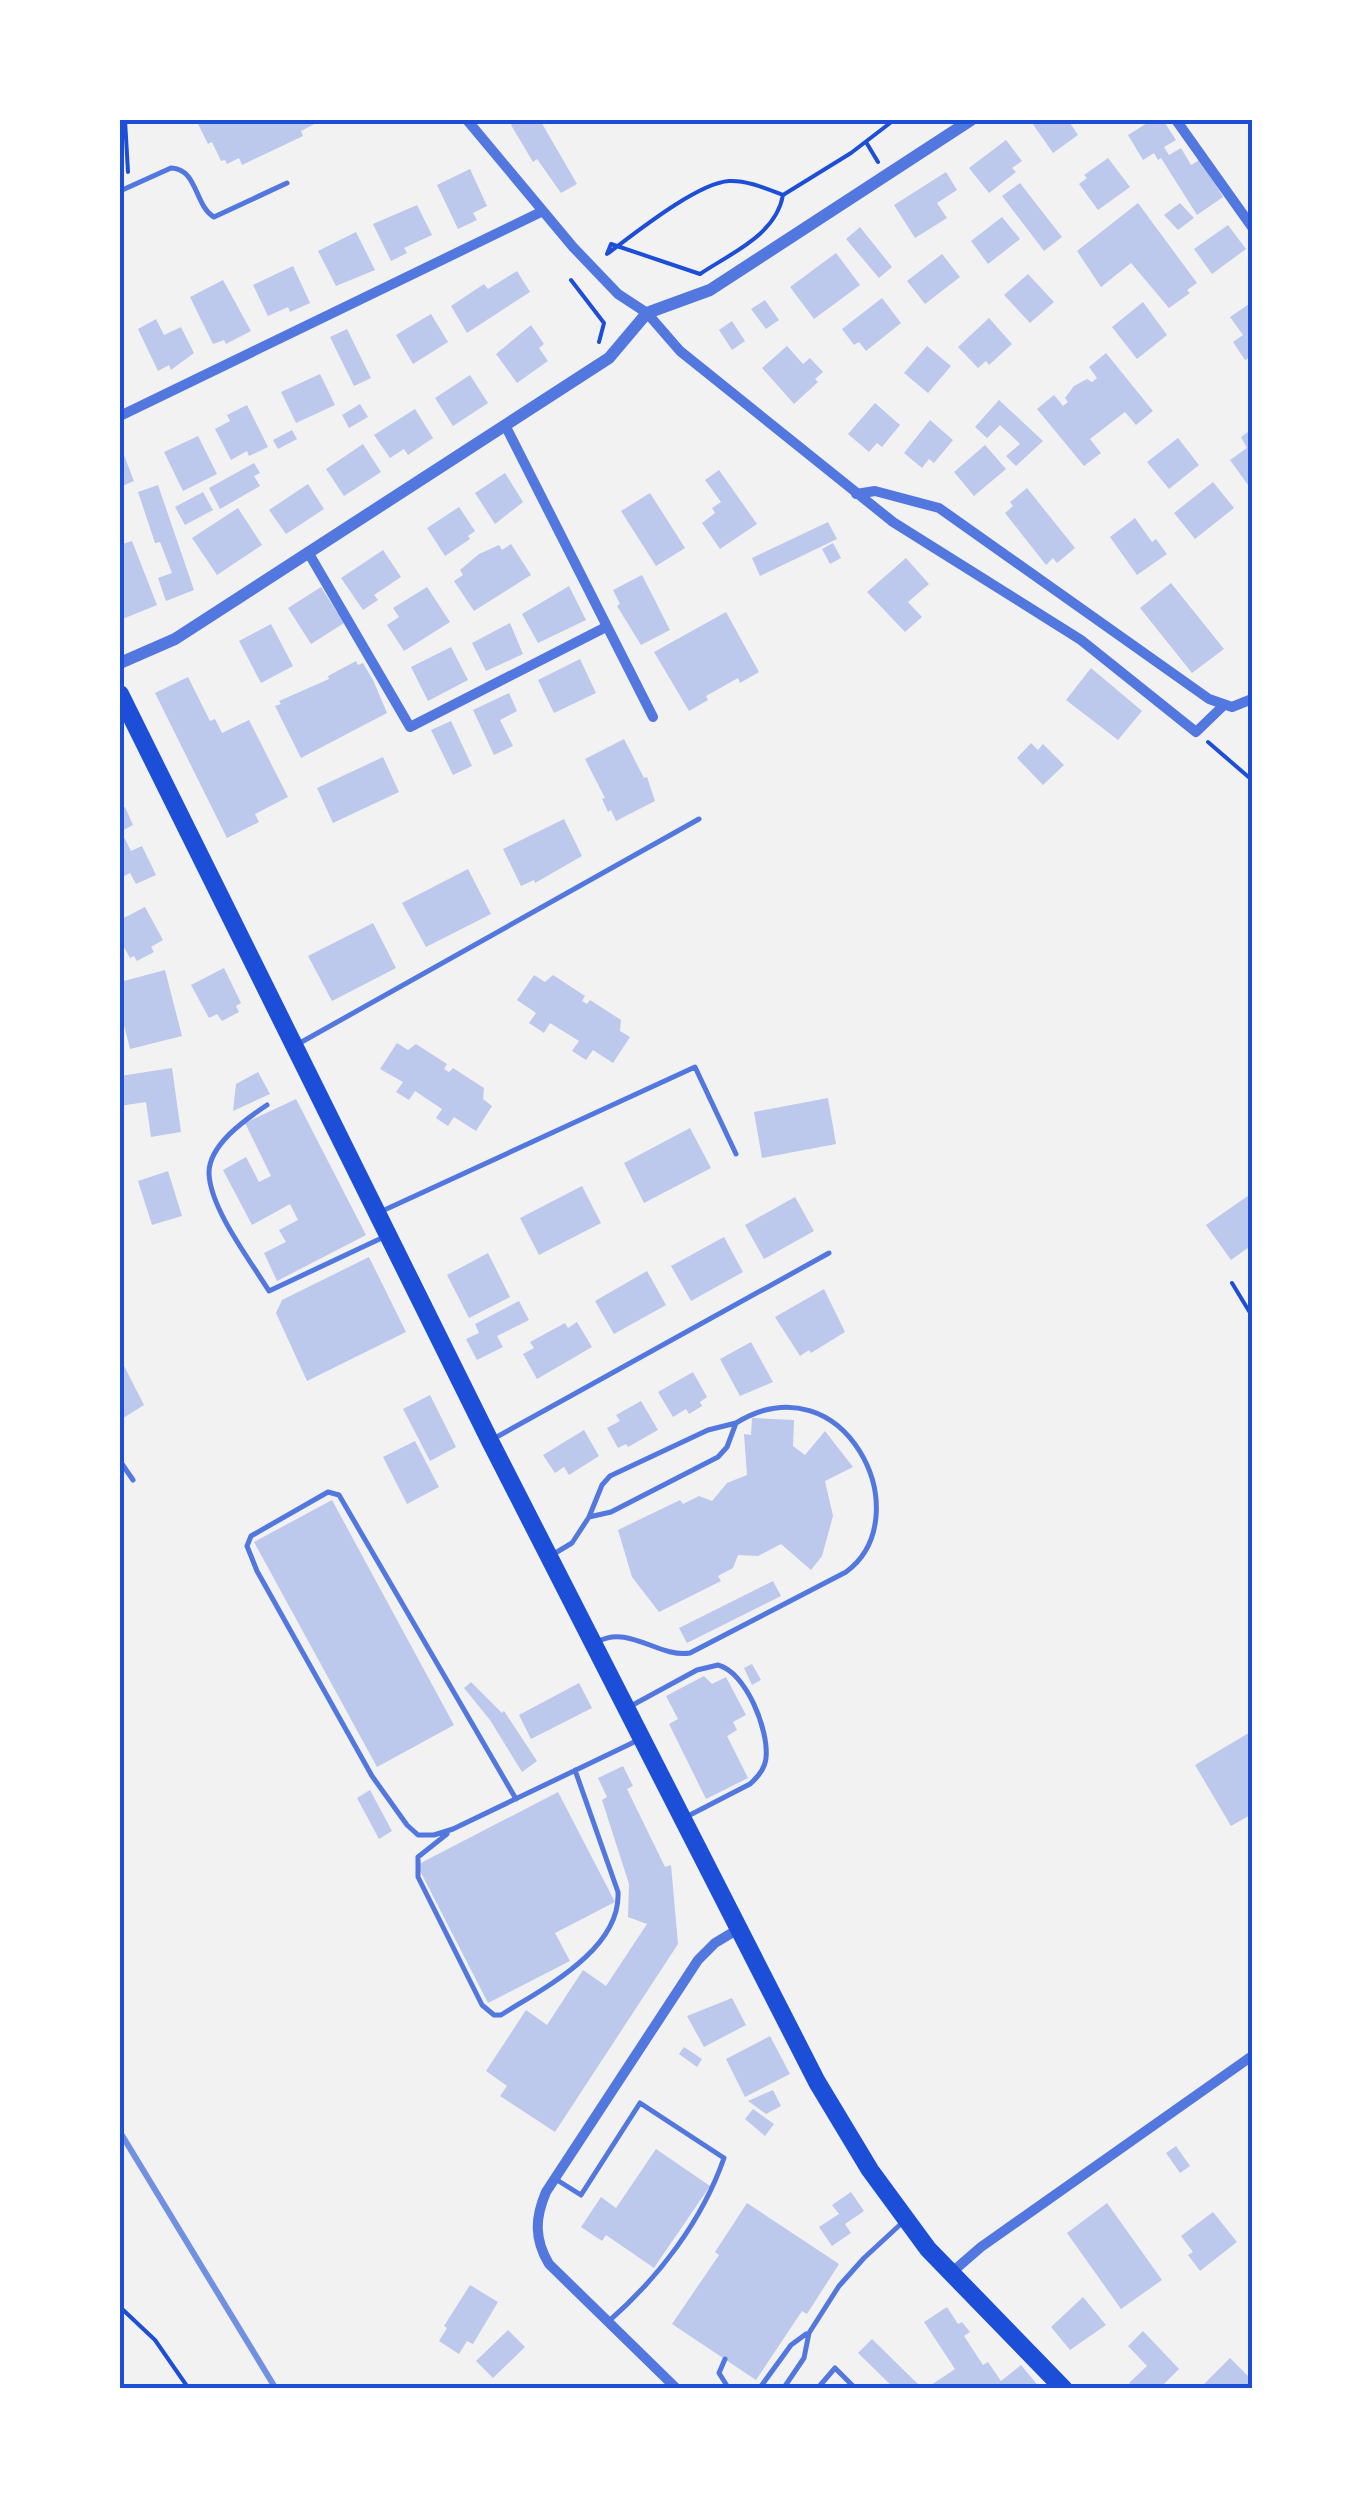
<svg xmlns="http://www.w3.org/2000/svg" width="1372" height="2509" font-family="Georgia,serif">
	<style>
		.building { fill: #bdc9ec }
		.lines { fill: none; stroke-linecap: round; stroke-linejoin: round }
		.path { stroke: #1d4ed8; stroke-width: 4 }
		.service { stroke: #5277de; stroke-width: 5 }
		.minor { stroke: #5277de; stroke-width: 10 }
		.tertiary { stroke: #5277de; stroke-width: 12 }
		.primary { stroke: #1d4ed8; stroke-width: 18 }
		.rail { stroke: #7290e2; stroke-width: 6 }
		.neatline { fill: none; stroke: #1d4ed8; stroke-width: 4 }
	</style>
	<rect width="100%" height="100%" fill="#f2f2f2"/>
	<path class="building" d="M196 120H322L301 131 303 136 242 165 239 158 227 164 225 160 221 161 212 142 208 144Z
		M516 120H540L577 184 561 193 537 159 533 162 511 125Z
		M1030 120H1068L1078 135 1053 153Z
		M1152 120H1163L1176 140 1164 147 1169 155 1181 148 1191 165 1201 159 1223 197 1197 215 1161 158 1158 160 1154 153 1143 160 1128 135Z
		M1006 140 1022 161 1012 168 1016 172 989 193 969 168Z
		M1108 158 1130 187 1098 210 1079 184 1087 178 1084 175Z
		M470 169 487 206 473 213 477 220 458 229 437 185Z
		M946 172 957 190 937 203 947 218 915 238 894 205Z
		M1020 183 1062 237 1044 251 1002 196Z
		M1138 203 1197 283 1187 290 1190 293 1169 308 1131 263 1101 287 1077 251Z
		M1180 203 1194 218 1178 230 1164 215Z
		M417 205 432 235 404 248 407 253 391 261 373 224Z
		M1002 217 1020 239 988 264 971 241Z
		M1228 225 1246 249 1212 274 1194 249Z
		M860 227 892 267 879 278 846 239Z
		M356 232 375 270 336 286 318 251Z
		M836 253 860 285 814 319 790 287Z
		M942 254 960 277 925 304 907 281Z
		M293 266 310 303 290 312 288 307 268 316 253 285Z
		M517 271 530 292 467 333 451 306 484 284 488 289Z
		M1028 274 1054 302 1030 323 1004 295Z
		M223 280 251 331 226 344 224 340 213 344 190 297Z
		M882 298 901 323 866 351 859 342 854 345 842 329Z
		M765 300 779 320 766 329 751 309Z
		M1143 302 1167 335 1137 359 1112 327Z
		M1252 302V356L1245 360 1233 342 1243 335 1230 317Z
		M431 314 448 342 413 364 396 335Z
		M989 318 1012 344 989 365 986 361 978 368 958 347Z
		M156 319 164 335 181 327 194 353 171 370 169 365 158 371 138 329Z
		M732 321 745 341 732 350 719 330Z
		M531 325 544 344 539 348 548 361 517 383 496 354Z
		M347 329 371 378 354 386 330 337Z
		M787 346 803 364 810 358 823 372 815 379 818 382 794 404 762 368Z
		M927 346 951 366 928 393 904 373Z
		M1106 353 1153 411 1136 425 1125 412 1099 432 1090 439 1101 453 1084 466 1037 409 1054 395 1063 406 1068 402 1065 398 1074 386 1087 379 1092 382 1097 378 1089 367Z
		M320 374 335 405 296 423 281 392Z
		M470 375 488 403 453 426 435 398Z
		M999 400 1043 441 1016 466 1006 456 1020 444 1000 425 987 438 975 427Z
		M875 403 900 425 882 447 877 443 869 452 848 434Z
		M360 404 368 417 349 428 342 415Z
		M247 405 268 447 249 456 247 451 231 460 215 429 230 421 227 415Z
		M415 409 433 438 408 455 404 449 390 458 374 435Z
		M930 420 953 440 934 463 929 459 922 468 904 453Z
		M1252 429V482L1248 485 1230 460 1247 448 1241 437Z
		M292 430 297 439 278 449 273 440Z
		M198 436 217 474 183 491 164 452Z
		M1178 438 1199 465 1169 489 1147 462Z
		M363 444 381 472 344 496 326 469Z
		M120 445 134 481 120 487Z
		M985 445 1006 469 974 496 954 472Z
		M254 463 260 473 254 476 260 486 220 509 209 488Z
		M719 470 757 524 720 549 702 523 715 513 712 508 721 502 705 480Z
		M505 473 523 502 495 524 475 493Z
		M1213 482 1234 508 1195 539 1174 513Z
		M308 484 324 509 286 534 269 510Z
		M158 485 194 590 166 601 158 578 172 573 160 542 155 543 138 492Z
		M1027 488 1075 548 1057 563 1053 558 1046 565 1005 513 1013 506 1010 502Z
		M203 492 213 510 185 525 175 507Z
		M650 493 685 548 656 566 621 511Z
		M459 507 475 531 468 536 470 539 445 556 427 528Z
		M238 508 262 545 217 575 192 538Z
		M1135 518 1152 542 1156 539 1167 554 1137 575 1110 537Z
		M828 522 837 539 760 576 752 558Z
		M132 541 157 605 120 620V545Z
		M833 543 841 558 830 564 822 549Z
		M511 544 531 575 474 611 454 581 463 575 460 570 479 554 499 545 502 550Z
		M383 550 401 577 374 595 378 600 363 610 341 578Z
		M906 558 929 584 908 602 922 617 905 632 867 592Z
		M642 575 670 630 641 645 617 606 620 604 613 590Z
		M1171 583 1224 649 1192 673 1140 608Z
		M569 586 586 620 538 643 522 614Z
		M321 587 344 623 311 644 288 608Z
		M427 587 450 622 404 651 387 625 399 617 393 608Z
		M726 612 759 672 740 683 738 678 706 696 708 700 689 711 654 652Z
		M510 623 523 654 486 671 472 643Z
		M271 624 293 666 261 683 239 641Z
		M451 647 468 680 428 701 411 667Z
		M580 659 596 693 554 713 538 680Z
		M356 661 358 665 363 663 373 680 387 713 301 758 275 706 281 704 279 701 329 679 328 676Z
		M1091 668 1142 711 1118 740 1066 700Z
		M188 677 210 721 215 719 222 733 249 720 288 797 255 814 259 822 227 838 155 693Z
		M509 693 517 711 500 720 513 746 494 755 473 710Z
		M451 721 472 766 453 775 431 730Z
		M624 739 644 778 647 777 655 801 616 821 611 810 608 812 602 799 605 798 585 759Z
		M1031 743 1038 750 1043 744 1064 765 1043 785 1017 758Z
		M383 757 399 792 333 823 317 788Z
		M125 807 133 825 120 832V809Z
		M564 819 582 856 535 883 534 880 521 886 503 849Z
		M123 835 131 851 142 846 156 875 136 884 130 873 122 877 120 836Z
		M468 869 491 914 426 947 402 903Z
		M145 907 163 940 151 947 154 952 137 961 134 956 130 958 120 940V920Z
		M373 923 396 968 332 1001 308 956Z
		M224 968 241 1003 236 1006 239 1012 222 1021 217 1014 209 1018 191 985Z
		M165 970 182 1036 130 1049 120 1009V982Z
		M534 975 545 982 553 975 585 996 582 1001 587 1004 590 1000 621 1020 620 1031 630 1037 613 1063 593 1050 586 1060 572 1051 579 1041 550 1023 544 1033 529 1023 536 1013 517 1000Z
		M397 1043 408 1050 416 1044 447 1064 444 1069 449 1072 453 1068 484 1088 483 1099 492 1106 476 1131 454 1117 448 1126 436 1118 442 1109 415 1091 409 1100 396 1092 403 1082 380 1069Z
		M172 1068 181 1132 151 1137 146 1102 120 1106V1076Z
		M258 1072 270 1094 233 1111 236 1084Z
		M828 1098 836 1144 762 1158 754 1112Z
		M296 1099 366 1235 277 1281 264 1253 286 1242 279 1230 298 1220 290 1204 252 1225 223 1170 246 1157 259 1182 271 1176 245 1123Z
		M690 1128 711 1168 644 1203 624 1163Z
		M168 1171 182 1216 152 1225 138 1181Z
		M582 1186 601 1223 539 1255 520 1218Z
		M1252 1193V1245L1231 1260 1206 1225Z
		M795 1197 814 1231 764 1259 745 1225Z
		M724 1237 743 1272 691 1301 671 1266Z
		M488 1253 510 1297 469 1318 447 1275Z
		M369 1257 406 1332 307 1381 276 1313 282 1300Z
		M647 1271 666 1305 614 1334 595 1301Z
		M824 1289 845 1332 811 1353 809 1350 800 1356 775 1317Z
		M519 1301 529 1320 497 1336 503 1347 477 1360 466 1339 479 1333 475 1324Z
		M577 1322 592 1347 537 1379 523 1354 534 1348 530 1342 565 1323 568 1328Z
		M751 1342 773 1382 740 1396 720 1359Z
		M120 1358 144 1405 120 1420Z
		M693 1372 707 1397 700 1402 702 1406 689 1414 686 1409 673 1417 658 1392Z
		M430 1395 456 1447 430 1461 403 1409Z
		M641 1401 658 1430 628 1447 626 1444 618 1448 607 1428 620 1421 616 1415Z
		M752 1418 794 1420 793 1446 805 1455 825 1431 853 1467 825 1481 833 1516 822 1556 811 1570 781 1544 758 1556 738 1555 733 1568 718 1576 721 1581 659 1612 632 1577 618 1530 680 1500 683 1504 699 1496 712 1501 727 1483 747 1475 744 1434 751 1435Z
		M584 1430 599 1456 569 1475 564 1467 555 1473 543 1455Z
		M415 1441 439 1487 407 1504 383 1457Z
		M332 1500 454 1725 377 1767 254 1542Z
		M773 1581 781 1596 687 1643 679 1628Z
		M752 1664 761 1680 752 1685 744 1668Z
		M704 1676 712 1684 726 1677 746 1715 733 1722 737 1730 727 1736 748 1778 706 1799 669 1724 678 1719 666 1696Z
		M471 1682 502 1713 504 1711 537 1761 522 1772 490 1720 464 1688Z
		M579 1683 592 1708 531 1739 519 1715Z
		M1252 1731V1814L1231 1826 1195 1765Z
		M623 1766 633 1786 627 1789 665 1867 671 1865 678 1944 555 2132 500 2096 507 2086 486 2071 526 2010 547 2025 583 1970 606 1986 647 1924 628 1917 629 1884 602 1800 607 1797 598 1778Z
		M370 1790 392 1831 379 1839 357 1798Z
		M558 1792 615 1902 555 1933 570 1961 488 2003 417 1865Z
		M732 1998 746 2025 704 2047 687 2016Z
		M770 2036 790 2074 745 2097 726 2059Z
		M684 2047 702 2059 697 2067 679 2054Z
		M773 2090 781 2106 766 2114 748 2101Z
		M753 2109 774 2124 765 2136 745 2119Z
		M1176 2146 1190 2166 1180 2173 1166 2153Z
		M656 2149 710 2186 654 2268 606 2235 602 2241 581 2227 601 2197 616 2208Z
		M851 2192 864 2211 845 2224 851 2233 832 2246 819 2227 839 2214 832 2205Z
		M747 2203 839 2264 807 2314 802 2311 756 2380 672 2324 719 2255 715 2252Z
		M1107 2203 1162 2280 1121 2309 1067 2233Z
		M1213 2212 1237 2242 1200 2271 1188 2255 1193 2252 1181 2236Z
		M470 2285 498 2302 473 2344 467 2341 459 2354 439 2341 447 2328 444 2326Z
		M1083 2297 1106 2325 1070 2350 1051 2327Z
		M947 2307 958 2324 962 2322 970 2332 964 2336 983 2365 988 2362 1001 2381 1021 2365 1041 2389H934L931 2385 955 2369 924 2322Z
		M508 2330 525 2347 493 2378 476 2361Z
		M1143 2331 1179 2369 1159 2389H1134L1129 2383 1147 2366 1128 2346Z
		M872 2339 923 2389H895L858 2353Z
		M1230 2358 1252 2380V2388L1199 2389Z"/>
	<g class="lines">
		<path class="path" d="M125 120 128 172
			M866 142 878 162
			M783 195C776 235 731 253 700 274L611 244 607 254C634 234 697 183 729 181 747 180 767 189 783 195L851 153 894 120
			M571 280 604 323 599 342
			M1208 742 1252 780
			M1232 1283 1252 1316
			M120 2307 155 2340 189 2389"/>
		<path class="service" d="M120 191 171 168C198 169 194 205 214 217L287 183
			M298 1044 699 819
			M267 1105C246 1119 208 1145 209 1174 211 1210 250 1260 269 1291L386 1236
			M380 1212 695 1067 736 1154
			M493 1439 829 1253
			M120 1461 133 1480
			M589 1517 602 1485 610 1476 708 1430 736 1423
			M552 1555 572 1543 589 1517 611 1512 718 1457 727 1447 736 1423C844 1357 922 1516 846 1572L690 1653C658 1658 629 1624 597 1642
			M629 1707 697 1670 718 1665C746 1672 769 1730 766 1758 765 1769 758 1777 750 1784L686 1817
			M516 1799 339 1495 328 1492 251 1536 247 1546 257 1571 372 1776 407 1825 418 1835H434L453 1829 628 1745 636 1741
			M447 1834 418 1857V1877L482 2005 494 2015H501C542 1989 621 1950 618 1892L575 1770
			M557 2180 581 2195 640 2103 724 2158C702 2221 659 2277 609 2321
			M725 2359 719 2373 729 2389
			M619 2389H623
			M759 2389 791 2345 806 2334
			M783 2389 804 2358 809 2333 839 2286 864 2258 903 2222
			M817 2389 835 2368 856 2389"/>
		<path class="minor" d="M467 120 573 247 618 294 647 313 680 351 893 522 1081 640 1196 732 1224 705
			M1176 120 1252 227
			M120 416 541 212
			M505 425 653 717
			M856 494 875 491 939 508 1209 699 1232 707 1252 699
			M308 552 410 727 606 627
			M951 2273 981 2247 1252 2056
			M677 2389 549 2264C534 2239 535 2218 546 2192L698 1960 715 1943 740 1928"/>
		<path class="tertiary" d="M120 663 175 639 609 358 647 313 710 290 971 120"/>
		<path class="primary" d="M120 694 490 1441 817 2082 870 2170 928 2249 1064 2389"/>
		<path class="rail" d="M120 2132 276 2389"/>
	</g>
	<rect width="1372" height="2509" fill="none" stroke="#ffffff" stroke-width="245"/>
	<rect x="122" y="122" width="1128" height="2264" class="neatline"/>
</svg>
